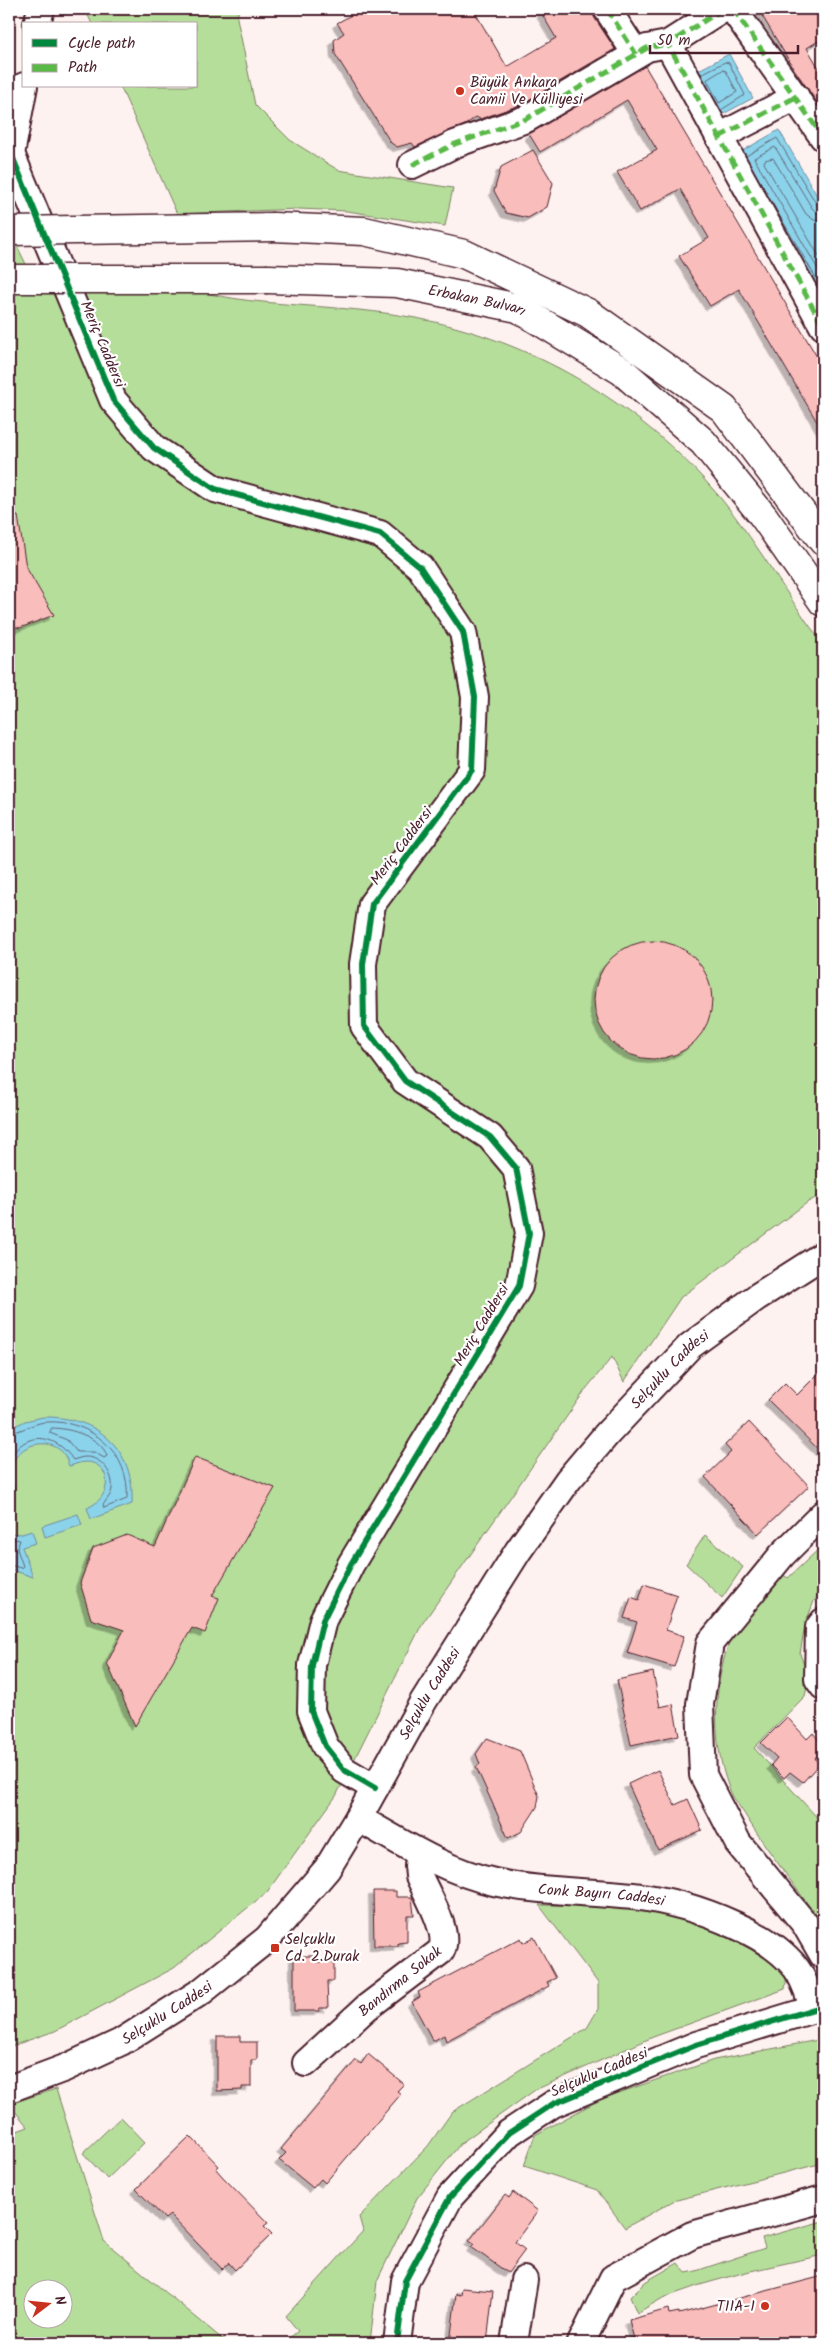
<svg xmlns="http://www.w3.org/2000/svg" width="832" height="2352" font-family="Kalam,sans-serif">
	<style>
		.green { fill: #b5de9b; stroke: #807e63; fill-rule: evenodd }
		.water { fill: #8ad3eb; stroke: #708b9e }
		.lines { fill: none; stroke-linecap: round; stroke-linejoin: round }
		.shore { stroke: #646778; stroke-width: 1 }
		.building { fill: #f9bdbb; stroke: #4a1f2b; filter: url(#shadow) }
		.minor-casing { stroke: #4a1f2b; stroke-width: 30 }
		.highway-casing { stroke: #4a1f2b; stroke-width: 31 }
		.minor { stroke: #fff; stroke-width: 26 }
		.highway { stroke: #fff; stroke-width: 28 }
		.highway-bridge-casing { stroke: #4a1f2b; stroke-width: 31; stroke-linecap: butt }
		.highway-bridge { stroke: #fff; stroke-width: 28 }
		.quiet { stroke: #58b947; stroke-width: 5; stroke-dasharray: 10 5; stroke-linecap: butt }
		.cycleway-casing { stroke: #fff; stroke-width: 9 }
		.cycleway { stroke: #00873e; stroke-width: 6 }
		.poi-dot { fill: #c8321e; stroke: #fff; stroke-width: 2 }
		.labels { text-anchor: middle; stroke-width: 4.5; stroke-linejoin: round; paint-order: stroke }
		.poi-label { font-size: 15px; fill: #4a1f2b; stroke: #fff; text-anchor: start }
		.street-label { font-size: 15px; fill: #4a1f2b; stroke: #fff }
	</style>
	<defs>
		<filter id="shadow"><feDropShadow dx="-4.5" dy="4.5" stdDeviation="0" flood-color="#0004"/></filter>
	</defs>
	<rect width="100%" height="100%" fill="#fef2f1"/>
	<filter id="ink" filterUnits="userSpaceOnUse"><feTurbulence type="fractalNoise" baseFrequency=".02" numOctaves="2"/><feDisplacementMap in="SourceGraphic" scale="10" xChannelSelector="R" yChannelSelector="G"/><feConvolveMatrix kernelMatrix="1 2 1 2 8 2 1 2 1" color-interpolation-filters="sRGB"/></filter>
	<g filter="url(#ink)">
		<path class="green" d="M85 9H239L237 18 255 105 290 140 338 170 453 188 445 226 347 211 299 209 177 214 120 86H196V24H92Z
			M9 229 38 289C73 287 110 282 145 284 184 287 224 299 263 302 312 307 362 308 410 317 520 336 625 395 701 476 749 526 781 589 823 644V1194L808 1202 681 1297 624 1382 612 1357 586 1389 422 1624 336 1796 267 1892 174 1968 55 2031 9 2047Z
			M705 1535 743 1567 722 1598 686 1564Z
			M823 1545V1589L814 1601 805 1625 800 1654 809 1678 805 1696 754 1748 823 1824V1926C798 1889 770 1855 747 1818 741 1808 733 1799 729 1788 710 1738 713 1674 736 1626 746 1607 764 1588 777 1571L788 1578Z
			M539 1905 627 1906 706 1916 761 1945 787 1974 785 1989 653 2037 535 2090 461 2143 417 2198 377 2281 370 2343H283L298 2331 286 2316 363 2231 359 2217 428 2146 452 2112 587 2028 598 2009V1983Z
			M823 2039V2163L673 2201 625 2228 597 2190 524 2166 535 2135 601 2099 714 2060Z
			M56 2089 104 2241 227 2343H9V2134L28 2127 9 2104ZM32 2290H62V2320H32Z
			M121 2117 145 2142 107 2179 83 2153Z
			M823 2221V2255L746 2272 700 2285 663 2298 637 2313 630 2297 645 2282 678 2263 686 2273 696 2271 765 2248 762 2238Z"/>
		<path class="water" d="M729 54 753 98 714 119 691 74Z
			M779 130 823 206V300L737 154Z
			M43 1417C97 1416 135 1448 132 1504L91 1519 87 1508C116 1496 110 1461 85 1462 80 1462 74 1465 69 1466 67 1460 65 1454 60 1450 43 1436 14 1447 11 1469 11 1475 13 1482 15 1488L9 1490V1429L25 1421Z
			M78 1514 82 1525 45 1537 42 1526Z
			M32 1531 36 1543 22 1547 33 1577 9 1569V1533L22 1534Z"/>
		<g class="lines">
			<path class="shore" d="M723 70 726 71 737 92 719 103 707 80Z
				M701 74 725 62 729 63 745 95 721 110
				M746 156 777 138 817 205 823 207
				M771 201 823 290
				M823 214 817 213 812 208 775 147 754 158 823 278
				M823 221 814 220 806 214 773 158 765 160 764 163 823 263
				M52 1428C70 1428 101 1437 107 1456L104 1458 94 1452H77L67 1440 50 1433Z
				M9 1433C21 1432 32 1423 46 1422 90 1419 131 1453 127 1499L104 1508 103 1505C105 1502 108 1498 110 1495 118 1479 103 1456 85 1457 81 1457 77 1459 73 1460 56 1433 23 1429 9 1461
				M9 1538 20 1540 17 1549 23 1566 21 1568 9 1565"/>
		</g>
		<path class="building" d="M362 9H473L507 67 556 38 539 9H592L594 17 615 49 520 105 480 119 476 117 465 125 415 147 412 143 397 147 391 143 335 54 334 40 344 33 337 23Z
			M758 9H823V38L807 48 823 75V111L794 69Z
			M645 66 823 367V432L739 289 710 306 679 256 709 238 680 189 640 211 617 172 657 150 627 100 540 152 529 134Z
			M533 150 553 183 547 207 528 218 506 213 494 191 501 167Z
			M18 516 26 567 54 615 20 628 9 625V517Z
			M594 1000a59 59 0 1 1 118 0a59 59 0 1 1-118 0Z
			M823 1369V1454L768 1400 785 1383 797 1395Z
			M749 1422 809 1486 758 1534 705 1477 731 1452 725 1445Z
			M195 1457 275 1488 212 1596 219 1598 205 1633 192 1628 135 1726 107 1663 124 1630 91 1619 80 1583 93 1548 127 1535 155 1547Z
			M644 1584 677 1595 666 1630 684 1636 674 1667 627 1653 637 1622 624 1618 631 1597 639 1600Z
			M653 1672 660 1707 673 1704 679 1735 631 1745 617 1680Z
			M787 1717 807 1739 813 1733 823 1745V1749L815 1758 819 1764 803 1782 790 1772 784 1778 771 1765 777 1758 761 1743Z
			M487 1738 520 1751 539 1796 537 1807 521 1832 508 1838 476 1767 480 1764 476 1754Z
			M658 1770 675 1805 688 1799 702 1830 658 1850 628 1784Z
			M373 1891H396V1897H412L414 1915H407V1942L398 1943V1946H374Z
			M534 1937 556 1978 547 1982 549 1986 446 2041 444 2035 433 2041 412 2002 420 1997 418 1992 521 1938 523 1943Z
			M294 1956H317L316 1962H334V1981H327L328 2008H319V2011H294Z
			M217 2036H240V2042H257V2060H251V2087H242V2090L217 2091Z
			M368 2054 404 2084 397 2091 401 2094 325 2183 321 2179 313 2188 279 2160 286 2153 281 2149 356 2060 361 2064Z
			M190 2136 219 2166 216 2169 222 2176 268 2223 264 2226 272 2234 235 2270 229 2263 222 2269 170 2215 165 2219 136 2189Z
			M513 2192 538 2211 515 2242 525 2250 508 2273 471 2247 474 2244 469 2241 505 2195 509 2198Z
			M823 2276V2335L815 2337 817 2343H635L629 2320 668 2309 669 2314 679 2312V2314Z
			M462 2288 493 2291 487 2343H450L456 2294 461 2295Z"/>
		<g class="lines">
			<defs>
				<g id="minor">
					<path d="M607 9 636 54"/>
					<path d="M723 9 668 44 823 326"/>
					<path d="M733 9 823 137"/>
					<path d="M37 24 41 9"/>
					<path d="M719 137 796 97"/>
					<path d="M9 149 113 400 154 448 215 489 380 534 420 567 463 632 475 697 472 770 372 904 363 964 364 1026 405 1081 490 1137 516 1168 529 1233 519 1286 351 1564 323 1620 312 1665 311 1711 325 1746 344 1770 375 1788"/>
					<path d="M11 154 24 86"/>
					<path d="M412 165 455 144 526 119 647 48 668 44"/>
					<path d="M823 1514 782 1555 710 1643 700 1704 703 1775 738 1843 805 1924 823 1955"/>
					<path d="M823 1622 819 1627 818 1679 823 1686"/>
					<path id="s1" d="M358 1818C402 1843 445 1871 494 1882 539 1892 588 1891 633 1896 669 1900 702 1910 735 1925 758 1935 780 1948 796 1968 805 1980 809 1996 814 2009"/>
					<path d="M306 2063 366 2008 441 1951C451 1933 427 1895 419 1876L418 1866 420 1854"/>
					<path id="s2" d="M9 2089 65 2068 121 2042 202 1991 267 1939 327 1869 364 1808 423 1702 518 1551 568 1480 607 1434 690 1346 757 1297 823 1255"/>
					<path d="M397 2343 405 2281 450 2197 509 2133 553 2104 696 2045 814 2009H823"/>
					<path d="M514 2343 524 2280"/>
					<path d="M581 2343 613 2278 692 2235 823 2199"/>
				</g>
				<g id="highway">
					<path d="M273 227 364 231 464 254 588 313 724 409 823 541"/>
					<path id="s3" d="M268 279 397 283 518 308 622 371 703 442 764 517 823 602"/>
				</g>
			</defs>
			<use href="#minor" class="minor-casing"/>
			<use href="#highway" class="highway-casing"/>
			<use href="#minor" class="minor"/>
			<use href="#highway" class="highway"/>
			<defs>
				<path id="highway-bridge" d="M9 231 273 227
					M9 279H268"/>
			</defs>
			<use href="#highway-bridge" class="highway-bridge-casing"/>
			<use href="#highway-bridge" class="highway-bridge"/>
			<path class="quiet" d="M607 9 636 54
				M723 9 668 44 823 326
				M733 9 823 137
				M719 137 796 97
				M412 165 455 144 526 119 647 48 668 44"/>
			<defs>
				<path id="cycleway" d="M9 149 113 400 154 448 215 489 380 534 420 567 463 632 475 697 472 770 372 904 363 964 364 1026 405 1081 490 1137 516 1168 529 1233 519 1286 351 1564 323 1620 312 1665 311 1711 325 1746 344 1770 375 1788
					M397 2343 405 2281 450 2197 509 2133 553 2104 696 2045 814 2009H823"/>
			</defs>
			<use href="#cycleway" class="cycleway-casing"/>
			<use href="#cycleway" class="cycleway"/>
		</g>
	</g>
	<g class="poi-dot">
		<circle cx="460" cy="91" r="5"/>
		<rect x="270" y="1943" width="10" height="10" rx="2.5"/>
		<circle cx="765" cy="2306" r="5"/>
	</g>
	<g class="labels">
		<g class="poi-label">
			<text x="470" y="87">Büyük Ankara<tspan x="470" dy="17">Camii Ve Külliyesi</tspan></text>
			<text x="285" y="1944">Selçuklu<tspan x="285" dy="17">Cd. 2.Durak</tspan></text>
			<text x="755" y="2311" text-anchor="end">T11A-1</text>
		</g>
		<g class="street-label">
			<text dy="5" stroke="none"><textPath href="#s3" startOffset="211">Erbakan Bulvarı</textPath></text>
			<text transform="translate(103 344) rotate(67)" y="5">Meriç Caddersi</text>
			<text transform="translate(401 846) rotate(-53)" y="5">Meriç Caddersi</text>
			<text transform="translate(481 1325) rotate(-59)" y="5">Meriç Caddersi</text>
			<text dy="5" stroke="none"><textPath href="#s2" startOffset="1001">Selçuklu Caddesi</textPath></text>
			<text dy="5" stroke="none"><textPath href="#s2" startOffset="596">Selçuklu Caddesi</textPath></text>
			<text dy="5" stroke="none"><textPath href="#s1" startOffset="259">Conk Bayırı Caddesi</textPath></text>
			<text transform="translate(400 1981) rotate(-39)" y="5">Bandırma Sokak</text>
			<text dy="5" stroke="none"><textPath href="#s2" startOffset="176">Selçuklu Caddesi</textPath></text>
			<text transform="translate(599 2072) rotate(-23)" y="5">Selçuklu Caddesi</text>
		</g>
	</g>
	<rect width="832" height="2352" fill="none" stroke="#fff" stroke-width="30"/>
	<rect x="15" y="15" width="802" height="2322" fill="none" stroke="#4a1f2b" stroke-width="2" filter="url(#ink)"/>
	<rect x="22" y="22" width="175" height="65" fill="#ffffff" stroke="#b7a5aa"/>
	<rect x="32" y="39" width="25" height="8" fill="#00873e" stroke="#b7a5aa"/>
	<text x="68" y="48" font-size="15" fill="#4a1f2b">Cycle path</text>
	<rect x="32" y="64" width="25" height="8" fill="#58b947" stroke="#b7a5aa"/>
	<text x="68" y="72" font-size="15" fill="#4a1f2b">Path</text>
	<g transform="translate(48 2304) rotate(74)"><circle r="24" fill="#ffffff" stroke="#b7a5aa"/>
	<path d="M0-4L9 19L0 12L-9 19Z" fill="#c8321e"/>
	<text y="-8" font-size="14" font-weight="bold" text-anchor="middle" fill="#4a1f2b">N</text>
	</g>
	<path d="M650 45v8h148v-8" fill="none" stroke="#4a1f2b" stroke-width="2.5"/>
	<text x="657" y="45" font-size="15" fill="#4a1f2b" stroke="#ffffff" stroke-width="4" paint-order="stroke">50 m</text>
</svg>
